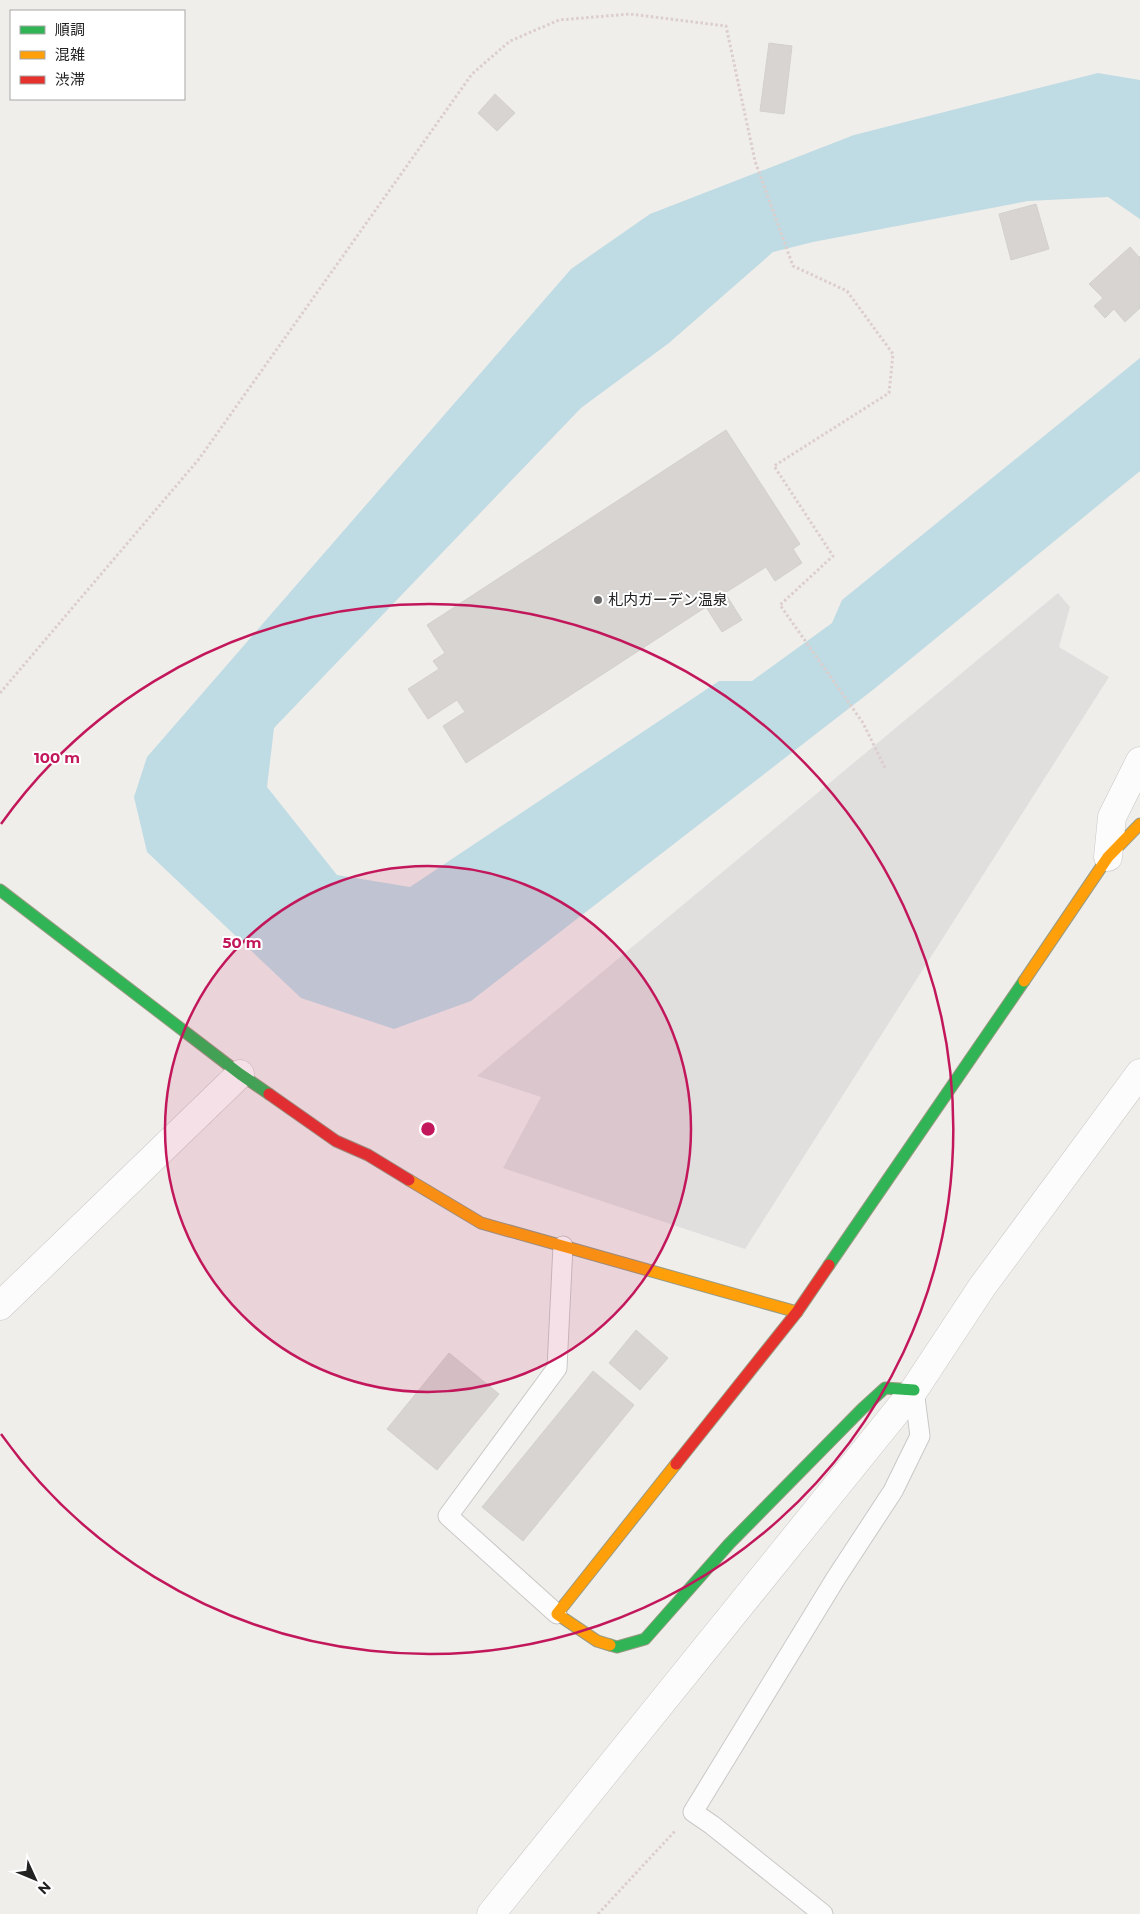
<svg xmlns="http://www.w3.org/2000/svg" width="1140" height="1914" font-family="Montserrat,'Noto Sans JP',sans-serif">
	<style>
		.parking { fill: #e0dfde }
		.water { fill: #bfdbe3 }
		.building { fill: #d7d4d2; stroke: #d3d0cc }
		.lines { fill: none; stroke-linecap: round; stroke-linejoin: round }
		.lane-casing { stroke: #c9c8c7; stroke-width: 21 }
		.street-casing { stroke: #c9c8c7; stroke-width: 29 }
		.fast-casing { stroke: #999a82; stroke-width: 13 }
		.slow-casing { stroke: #999a82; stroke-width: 13 }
		.jam-casing { stroke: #999a82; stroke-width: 13 }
		.path { stroke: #dccecd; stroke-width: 3; stroke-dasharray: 2.5 2.5; stroke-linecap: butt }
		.lane { stroke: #fdfcfc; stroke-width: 19 }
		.street { stroke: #fdfcfc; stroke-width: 28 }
		.fast { stroke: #30b455; stroke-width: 11 }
		.slow { stroke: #ff9f0a; stroke-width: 11 }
		.jam { stroke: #e5322d; stroke-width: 11 }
		.ring { fill: none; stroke: #c2185b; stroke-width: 2.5 }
		.poi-dot { fill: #6a6968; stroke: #fff; stroke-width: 2 }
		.labels { text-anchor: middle; stroke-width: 4; stroke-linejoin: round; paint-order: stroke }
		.poi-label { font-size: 15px; fill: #222; stroke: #fff; text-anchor: start }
		.centre { fill: #c2185b; stroke: #fff; stroke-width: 2.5 }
		.ring-label { font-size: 15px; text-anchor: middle; font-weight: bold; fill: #c2185b; stroke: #fff; stroke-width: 4; stroke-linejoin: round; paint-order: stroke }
	</style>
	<rect width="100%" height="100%" fill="#f0eeeb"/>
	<path class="parking" d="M1058 593 1070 607 1059 647 1109 677 745 1249 503 1168 541 1097 477 1076Z"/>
	<path class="water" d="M1098 73 1140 80V219L1108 197 1028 201 813 242 773 252 669 343 581 408 274 728 267 787 337 875 410 887 719 681H752L832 623 842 600 1140 358V471L874 689 471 1001 394 1029 301 998 147 852 134 797 147 757 571 269 650 214 854 135Z"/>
	<path class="building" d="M769 43 792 46 784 114 760 111Z
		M495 94 515 113 497 131 478 113Z
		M1036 204 1049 249 1011 260 999 214Z
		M1130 247 1139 257 1140 256V308L1125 322 1114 309 1105 318 1094 306 1103 298 1089 284Z
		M726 430 800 544 793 549 802 563 775 581 766 567 725 593 742 620 722 632 706 607 466 763 443 726 465 712 457 700 428 719 408 689 439 669 433 661 445 653 427 625Z
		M636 1330 668 1358 640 1390 609 1363Z
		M449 1353 499 1394 437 1470 387 1429Z
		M593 1371 634 1405 523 1541 482 1507Z"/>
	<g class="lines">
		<defs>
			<path id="lane" d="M557 1614 448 1516 557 1368 563 1246
				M823 1914 712 1825 693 1812 836 1578 893 1491 920 1436 914 1390"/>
			<path id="street" d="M1108 857 1112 817 1140 761
				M0 1306 240 1074
				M491 1914 914 1390 982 1287 1140 1073"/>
			<path id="fast" d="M0 890 240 1074 269 1094
				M829 1265 1024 981
				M610 1645 617 1647 645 1639 729 1544 862 1409 885 1388 914 1390"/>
			<path id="slow" d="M1024 981 1108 857 1140 824
				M409 1180 481 1223 797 1312
				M610 1645 597 1641 557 1614 676 1464"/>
			<path id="jam" d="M269 1094 336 1141 368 1155 409 1180
				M676 1464 797 1312 829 1265"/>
		</defs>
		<use href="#lane" class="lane-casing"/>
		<use href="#street" class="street-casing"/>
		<use href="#fast" class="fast-casing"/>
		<use href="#slow" class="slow-casing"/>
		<use href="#jam" class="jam-casing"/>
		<path class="path" d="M0 693 199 459 472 74 510 41 559 20 630 14 726 26 755 161 793 266 847 291 893 354 889 393 774 466 833 556 780 605 863 723 886 770
			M598 1914 675 1831"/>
		<use href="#lane" class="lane"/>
		<use href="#street" class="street"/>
		<use href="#fast" class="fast"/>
		<use href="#slow" class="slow"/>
		<use href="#jam" class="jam"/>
	</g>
	<circle cx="428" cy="1129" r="263" fill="#c2185b" fill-opacity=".12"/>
	<g class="ring">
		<circle cx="428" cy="1129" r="263"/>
		<path d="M1 824A525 525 0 1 1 1 1434"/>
	</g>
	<circle class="poi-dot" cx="598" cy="600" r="5"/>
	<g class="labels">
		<g class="poi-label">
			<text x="608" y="605">札内ガーデン温泉</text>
		</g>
	</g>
	<circle cx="428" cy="1129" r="8" class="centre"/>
	<g class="ring-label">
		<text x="57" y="763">100 m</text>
		<text x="242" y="948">50 m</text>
	</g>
	<rect x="10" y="10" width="175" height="90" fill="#ffffff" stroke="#a7a7a7"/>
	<rect x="20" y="26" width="25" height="8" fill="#30b455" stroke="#a7a7a7"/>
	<text x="55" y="35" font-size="15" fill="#222222">順調</text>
	<rect x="20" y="51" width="25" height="8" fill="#ff9f0a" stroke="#a7a7a7"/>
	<text x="55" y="60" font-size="15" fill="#222222">混雑</text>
	<rect x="20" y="76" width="25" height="8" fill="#e5322d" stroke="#a7a7a7"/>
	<text x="55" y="85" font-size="15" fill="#222222">渋滞</text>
	<g transform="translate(35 1879) rotate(134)" stroke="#ffffff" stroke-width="4" paint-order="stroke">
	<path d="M0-4L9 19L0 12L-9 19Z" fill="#222222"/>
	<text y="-8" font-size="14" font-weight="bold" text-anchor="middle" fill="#222222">N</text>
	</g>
</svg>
